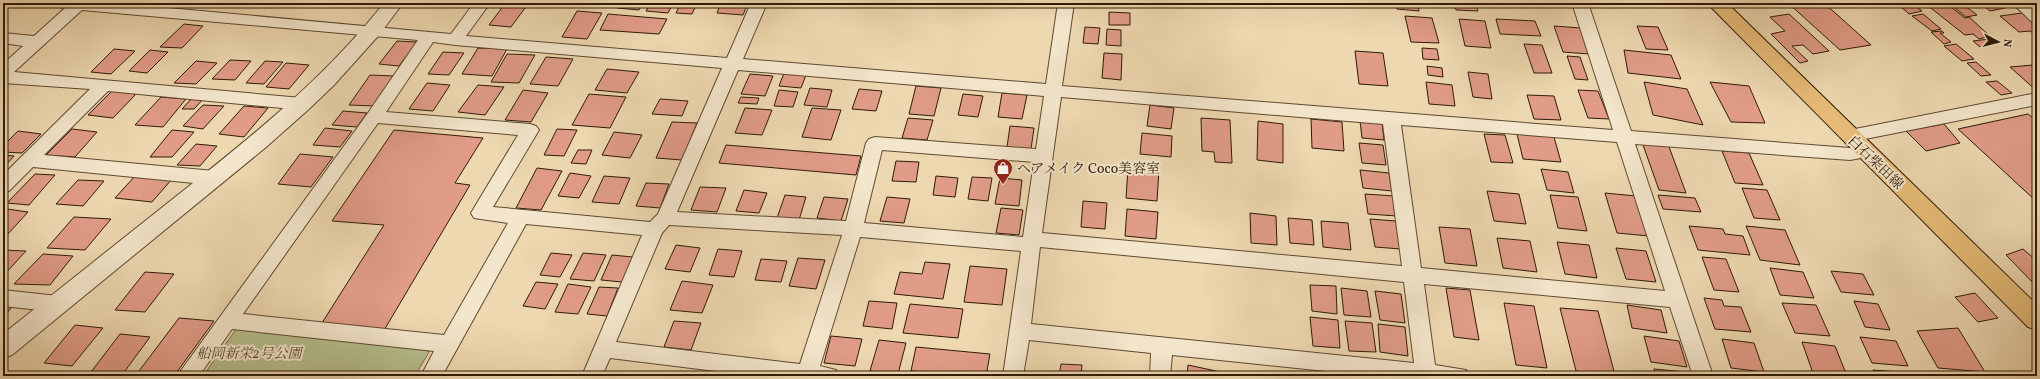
<svg xmlns="http://www.w3.org/2000/svg" width="2040" height="379" font-family="Vollkorn,'Noto Serif JP',serif">
	<style>
		.green { fill: #b6bf8d; stroke: #726d4a }
		.building { fill: #e19c88; stroke: #2e1b07 }
		.lines { fill: none; stroke-linecap: round; stroke-linejoin: round }
		.minor-casing { stroke: #5e4a31; stroke-width: 2 }
		.tertiary-casing { stroke: #5e4a31; stroke-width: 2 }
		.primary-casing { stroke: #2e1b07; stroke-width: 2 }
		.minor { fill: #f4e6cc; fill-rule: evenodd }
		.tertiary { fill: #f4e6cc; fill-rule: evenodd }
		.primary { fill: #e7bc78; fill-rule: evenodd }
		.labels { text-anchor: middle; stroke-width: 4; stroke-linejoin: round; paint-order: stroke }
		.street-label { font-size: 14px; fill: #2e1b07; stroke: #f4e6cc }
		.poi-label { font-size: 14px; fill: #2e1b07; stroke: #f4e6cc; text-anchor: start }
		.park-label { font-size: 14px; font-style: italic; fill: #574c2f; stroke: #f4e6cc }
	</style>
	<rect width="100%" height="100%" fill="#eed8b0"/>
	<filter id="stains"><feTurbulence type="fractalNoise" baseFrequency=".005" numOctaves="4"/><feColorMatrix values="0 0 0 0 .2 0 0 0 0 .09 0 0 0 0 .02 0 0 0 .5 -.17"/></filter>
	<radialGradient id="worn" r=".72"><stop offset=".6" stop-color="#630" stop-opacity="0"/><stop offset="1" stop-color="#630" stop-opacity=".3"/></radialGradient>
	<path class="green" d="M237 328 421 347 429 352 415 376H203Z"/>
	<path class="building" d="M620 3H643L639 10 617 8Z
		M651 3H673L668 13 646 11Z
		M681 3H697L692 14 676 13Z
		M721 3H748L743 15 717 13Z
		M1396 3H1418L1419 11 1397 9Z
		M1454 3H1475L1478 11 1456 10Z
		M1603 3H1633L1607 7Z
		M1788 3H1824L1871 45 1840 50Z
		M1939 3H1946L1965 18 1969 17 1990 36 1979 39 1973 34 1965 35 1927 5Z
		M1949 3H1961L1977 15 1966 17Z
		M1980 3H1999L2005 8 1990 11Z
		M1913 4 1922 11 1909 14 1900 6Z
		M504 5 525 8 511 27 489 25Z
		M577 11 602 13 587 39 562 37Z
		M1109 12 1130 13V25H1109Z
		M2022 13 2037 26V33H2033L2030 31 2019 32 2000 16Z
		M608 14 667 19 659 34 600 30Z
		M1789 14 1829 51 1813 54 1803 45 1792 46 1808 61 1800 63 1771 34 1785 31 1770 17Z
		M1923 14 1941 29 1932 31 1912 16Z
		M1405 16 1432 18 1439 43 1411 42Z
		M1459 19 1485 21 1491 48 1465 46Z
		M1496 19 1535 21 1541 36 1500 34Z
		M184 24 203 26 182 48 160 47Z
		M1554 26 1581 28 1589 54 1563 52Z
		M1637 26 1658 27 1668 50 1646 49Z
		M1085 27 1100 28 1098 44 1083 43Z
		M1107 29 1121 30V46L1106 45Z
		M1942 31 1944 33H1940L1951 42 1944 44 1931 32Z
		M1989 39 1996 44 1980 47 1973 41Z
		M397 41 417 42 399 66 379 64Z
		M1524 44 1542 45 1552 73H1534Z
		M1956 44 1974 59 1962 61 1944 46Z
		M478 48 507 49 492 76 462 74Z
		M1422 48 1437 49 1439 60 1423 59Z
		M114 49 135 51 111 74 91 72Z
		M150 50 168 52 147 73 129 71Z
		M1624 50 1671 55 1681 79 1628 73Z
		M1355 51 1383 53 1388 86 1359 84Z
		M443 52 464 53 449 75 428 74Z
		M1104 53 1122 54 1121 80 1102 78Z
		M507 54 535 55 519 83 491 82Z
		M1567 56 1580 57 1588 80 1575 79Z
		M546 57 573 59 558 86 530 84Z
		M230 60 251 61 235 80 212 79Z
		M196 61 217 63 196 84 174 83Z
		M265 61 283 62 264 84 246 83Z
		M1976 62 1991 75 1981 76 1967 63Z
		M286 63 309 65 289 89 266 87Z
		M2033 65 2037 68V91L2010 67Z
		M1427 66 1442 68 1443 77 1428 75Z
		M607 69 639 72 627 93 595 90Z
		M1468 72 1488 74 1492 99 1473 97Z
		M784 73 806 75 801 88 779 86Z
		M750 74 773 76 765 96 741 94Z
		M370 75 394 76 374 106 349 105Z
		M1997 81 2012 93 2001 95 1986 82Z
		M1426 82 1452 85 1455 106 1429 104Z
		M1644 82 1687 89 1703 125 1653 115Z
		M1710 82 1749 86 1765 123 1731 122Z
		M427 83 450 85 433 111 409 109Z
		M478 85 504 87 485 115 458 112Z
		M916 86 941 88 934 116 909 114Z
		M810 88 832 90 827 107 804 105Z
		M859 89 882 91 876 111 852 109Z
		M523 90 548 93 531 122 505 120Z
		M779 90 798 92 793 107 774 106Z
		M1578 90 1598 91 1609 119 1588 118Z
		M112 91 136 94 113 118 88 115Z
		M1002 93 1027 95 1022 119 998 117Z
		M589 94 626 97 610 128 572 125Z
		M963 94 983 96 978 117 958 115Z
		M1527 95 1554 96 1561 120 1534 119Z
		M161 97 186 99 163 127 135 125Z
		M741 97 759 98 757 104 738 103Z
		M192 98H204L194 109H182Z
		M660 99 688 101 682 116 652 114Z
		M203 105 224 106 203 129 183 126Z
		M1150 105 1174 108 1171 129 1147 126Z
		M244 106 268 108 244 137 219 134Z
		M745 108 772 110 762 135 735 133Z
		M812 108 841 110 831 140 802 137Z
		M343 111 367 113 357 127 332 125Z
		M2028 114 2037 121V202L1958 129Z
		M908 118 933 120 927 140 902 138Z
		M1201 118 1230 120 1232 163 1215 162 1214 152 1202 151Z
		M1311 119 1342 122 1344 151 1312 148Z
		M1258 121 1283 124V163L1257 160Z
		M1360 121 1382 123 1384 140 1362 138Z
		M672 122 697 123 682 160 656 158Z
		M1944 124 1960 143 1926 151 1906 131Z
		M1010 126 1034 128 1031 149 1007 147Z
		M325 128 352 131 340 147 313 145Z
		M72 129 97 132 75 157 46 155Z
		M557 129 577 130 564 156 544 155Z
		M172 130 194 132 172 157H150Z
		M394 130 483 138 455 183 470 185 383 332 320 326 384 225 332 221Z
		M18 131 41 134 22 153 3 152V146Z
		M614 132 642 135 630 158 602 155Z
		M1142 133 1172 136 1171 157 1140 154Z
		M1484 134 1505 135 1513 163 1491 162Z
		M1517 134 1554 137 1561 162 1523 159Z
		M1642 142 1668 144 1686 193 1659 190Z
		M1359 143 1383 145 1386 165 1362 163Z
		M196 144 217 146 200 166 177 165Z
		M726 145 861 156 856 175 719 163Z
		M578 150H592L586 164 571 163Z
		M1722 151 1749 153 1763 185 1735 183Z
		M300 154 333 157 311 187 278 184Z
		M3 155 14 156 3 168Z
		M896 161 919 162 916 182 892 181Z
		M537 168 562 171 541 210 516 208Z
		M1128 168 1159 170 1157 201 1126 198Z
		M1541 169 1568 172 1574 193 1547 190Z
		M1360 170 1389 173 1392 191 1363 188Z
		M570 173 591 176 579 198 558 196Z
		M35 174 55 175 29 205 7 203Z
		M135 176 172 179 152 202 115 198Z
		M604 176 630 178 619 204 592 202Z
		M936 176 958 178 955 197 933 195Z
		M972 177 992 178 988 201 968 199Z
		M1000 178 1022 180 1019 206 995 204Z
		M78 180 104 181 83 206 56 204Z
		M646 183 669 184 660 208 636 206Z
		M700 187 726 188 717 212 691 210Z
		M1742 188 1767 190 1780 220 1754 218Z
		M744 190 767 193 759 213 736 211Z
		M1487 191 1519 194 1526 224 1494 221Z
		M1605 193 1636 196 1649 236 1617 233Z
		M1365 194 1394 196 1397 216 1368 214Z
		M785 195 806 197 799 220 777 218Z
		M1550 195 1578 197 1587 231 1558 228Z
		M1658 195 1695 198 1701 212 1663 209Z
		M824 197 848 199 841 221 817 218Z
		M887 197 910 199 904 223 880 221Z
		M1083 201 1107 203 1105 229 1081 227Z
		M1001 208 1023 210 1019 235 996 233Z
		M7 209 28 212 7 235H3V213Z
		M1127 209 1158 212 1156 239 1125 236Z
		M1250 213 1276 216 1277 245 1251 243Z
		M74 217 111 219 85 250 47 248Z
		M1288 218 1312 220 1314 245 1290 243Z
		M1370 219 1396 221 1401 249 1375 247Z
		M1321 221 1348 223 1351 250 1323 247Z
		M1689 226 1723 229 1725 234 1743 236 1750 255 1698 250Z
		M1746 226 1785 230 1800 265 1760 260Z
		M1439 227 1470 229 1477 266 1445 263Z
		M1497 238 1530 241 1537 272 1503 268Z
		M1557 242 1589 245 1597 278 1565 274Z
		M676 245 700 248 690 272 665 269Z
		M1616 248 1646 251 1656 282 1626 279Z
		M718 249 742 251 734 277 709 275Z
		M2023 249 2037 261V287L2006 255Z
		M3 250 26 251 3 276Z
		M551 253 572 255 560 277 540 275Z
		M583 253 606 255 594 281 570 279Z
		M43 254 73 256 50 285 14 284Z
		M612 255 633 257 622 282 601 280Z
		M1702 257 1726 259 1739 292 1714 290Z
		M798 258 825 260 816 289 789 286Z
		M761 259 787 261 781 282 755 280Z
		M925 262 950 264 943 299 894 294 900 272 922 274Z
		M970 266 1007 269 1002 305 964 302Z
		M1770 268 1803 272 1814 298 1780 295Z
		M1831 271 1863 274 1874 295 1841 292Z
		M145 272 174 274 145 312 115 310Z
		M682 281 713 285 702 313 670 310Z
		M536 282 558 284 545 309 523 306Z
		M568 284 591 287 578 314 555 312Z
		M1310 285 1336 286 1337 314 1312 311Z
		M599 287 618 288 607 316 587 314Z
		M1341 288 1367 291 1371 317 1344 315Z
		M1446 288 1470 290 1479 340 1454 337Z
		M1375 291 1401 294 1405 323 1380 320Z
		M1975 293 1998 318 1978 322 1955 297Z
		M1704 298 1722 300 1724 306 1741 307 1751 332 1715 329Z
		M869 301 897 303 892 329 863 326Z
		M1854 301 1878 304 1890 330 1865 327Z
		M1504 303 1534 306 1547 368 1516 365Z
		M1782 303 1816 305 1830 336 1795 333Z
		M910 304 963 309 958 338 903 333Z
		M3 305 13 306 3 317Z
		M1627 305 1661 310 1667 333 1632 328Z
		M1560 308 1598 311 1615 375 1576 371Z
		M1310 317 1338 320 1340 348 1313 346Z
		M179 318 214 321 174 376 136 375Z
		M674 321 701 323 691 350 664 347Z
		M1345 321 1372 323 1376 352 1349 351Z
		M1378 324 1405 327 1408 356 1380 352Z
		M75 325 103 328 72 366 44 363Z
		M1958 328 1985 372 1938 368 1917 331Z
		M120 334 150 337 122 375 91 372Z
		M831 336 862 339 855 366 824 363Z
		M1644 336 1679 341 1687 367 1651 362Z
		M1860 337 1896 341 1908 366 1872 363Z
		M1722 339 1754 343 1764 372 1731 368Z
		M879 340 906 343 898 374 870 371Z
		M1802 342 1835 346 1847 376H1814Z
		M916 347 990 354 986 376 911 371Z
		M1061 364 1082 365 1081 376H1059Z
		M1188 365 1230 374V376H1187Z
		M1654 369 1686 372 1688 376H1656Z
		M1873 370 1913 373 1915 376H1876Z
		M30 372 57 376H26Z"/>
	<g class="lines">
		<defs>
			<path id="minor" d="M51 3H114L451 34 474 3H490L466 36 727 58 751 3H767L743 59 1046 84 1058 3H1074L1062 86 1613 130 1572 3H1588L1631 131 1850 148 1866 146 1872 148 1875 152 1872 156 1850 160 1635 144 1713 376H1693L1670 307 1424 284 1435 365 1466 370 1469 376H1374L1172 355 1170 376H1150L1151 353 1029 340 1023 376H1003L1021 251 860 237 820 366 836 370 839 376H756L610 358 602 376H582L642 235 526 224 442 376H421L434 351 232 329 199 376H177L368 113 418 40 82 10 14 72 302 98 308 100 310 104 308 108 302 110 108 91 44 155 214 171 220 173 223 178 220 183 214 185 33 167 9 191 3 193V175L90 89 3 83V64L23 46 3 43V33L34 36 65 8 54 6ZM433 42 455 45 722 68 658 214 650 222 493 207 539 130 536 126 530 124 386 112ZM738 70 1044 96 1036 149 875 137 869 139 866 143 846 221 677 212ZM1061 97 1383 124 1402 266 1042 233ZM378 123 518 135 471 213 474 218 508 223 444 335 243 314ZM1401 125 1617 142 1665 291 1421 268ZM882 150 1034 162 1023 237 864 223ZM669 225 842 235 800 364 616 342 662 233ZM1040 247 1404 282 1414 363 1031 324Z
				M2012 3H2029L2037 10V23L2032 22Z
				M2037 93V105L1850 142 1844 140 1841 136 1844 132 1850 130Z
				M3 290 58 296 65 298 68 304 65 310 58 312 3 306Z"/>
			<path id="tertiary" d="M384 3H403L379 35 334 85 309 109 265 148 12 355 3 358V334C60 289 117 243 174 198 250 138 324 79 384 3Z"/>
			<path id="primary" d="M1707 3H1727L2037 305V330L2028 327Z"/>
		</defs>
		<use href="#minor" class="minor-casing"/>
		<use href="#tertiary" class="tertiary-casing"/>
		<use href="#primary" class="primary-casing"/>
		<use href="#minor" class="minor"/>
		<use href="#tertiary" class="tertiary"/>
		<use href="#primary" class="primary"/>
	</g>
	<defs>
		<symbol id="shop-pin" viewBox="-11 -11 22 30"><path d="M0 17L-7.5 6A9.5 9.5 0 1 1 7.5 6Z" fill="#8f2418" stroke="#f4e6cc"/><path d="M-5-2.5h2.3a2.7 3.5 0 0 1 5.4 0H5L5.5 6h-11ZM-1.5-2.5h3a1.5 2.3 0 0 0-3 0Z" fill="#fff"/></symbol>
	</defs>
	<g fill-rule="evenodd">
		<use href="#shop-pin" x="992" y="157" width="22" height="30"/>
	</g>
	<g class="labels">
		<g class="street-label">
			<text transform="translate(1876 162) rotate(44)" y="5">白石柴田線</text>
		</g>
		<g class="poi-label">
			<text x="1017" y="173">ヘアメイク Coco美容室</text>
		</g>
		<g class="park-label">
			<text x="249" y="358">船岡新栄2号公園</text>
		</g>
	</g>
	<rect width="2040" height="379" fill="none" stroke="#eed8b0" stroke-width="16"/>
	<rect x="4" y="4" width="2032" height="371" fill="none" stroke="#2e1b07" stroke-width="2"/>
	<rect x="8" y="8" width="2024" height="363" fill="none" stroke="#2e1b07"/>
	<g transform="translate(1998 42) rotate(97)" stroke="#f4e6cc" stroke-width="3" paint-order="stroke">
	<path d="M0-3L7 15L0 10L-7 15Z" fill="#2e1b07"/>
	<text y="-6" font-size="11" font-weight="bold" text-anchor="middle" fill="#2e1b07">N</text>
	</g>
	<rect width="100%" height="100%" filter="url(#stains)"/>
	<rect width="100%" height="100%" fill="url(#worn)"/>
</svg>
